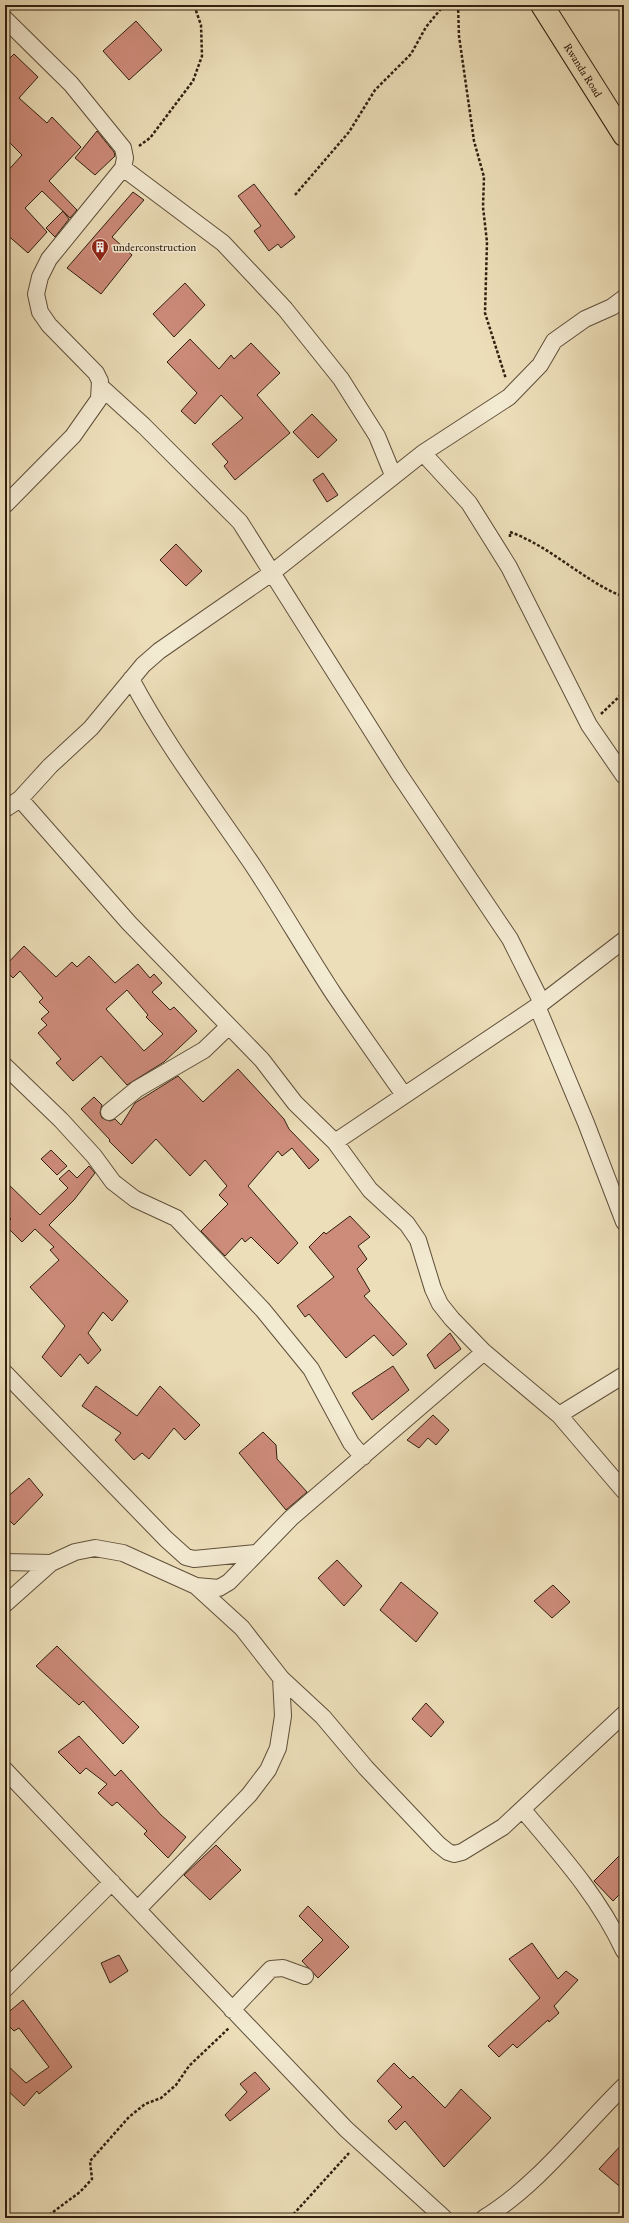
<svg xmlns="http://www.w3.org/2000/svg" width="629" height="2223" font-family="'IM FELL Great Primer',serif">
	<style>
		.building { fill: #cd8b7a; stroke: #312010; fill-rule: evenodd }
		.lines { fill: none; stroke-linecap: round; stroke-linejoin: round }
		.street-casing { stroke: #60503a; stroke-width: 18 }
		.highway-casing { stroke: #312010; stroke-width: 24 }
		.path { stroke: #312010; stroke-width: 2.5; stroke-dasharray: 3 2; stroke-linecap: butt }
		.street { stroke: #f3ead2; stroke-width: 16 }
		.highway { stroke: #ecdeb9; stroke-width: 22 }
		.labels { text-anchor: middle; stroke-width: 3.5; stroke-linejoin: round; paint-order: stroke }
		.street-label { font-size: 11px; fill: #312010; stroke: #f3ead2 }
		.poi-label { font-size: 11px; fill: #312010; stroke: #f3ead2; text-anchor: start }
	</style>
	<rect width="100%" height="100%" fill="#ecdeb9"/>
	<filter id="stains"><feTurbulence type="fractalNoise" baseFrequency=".005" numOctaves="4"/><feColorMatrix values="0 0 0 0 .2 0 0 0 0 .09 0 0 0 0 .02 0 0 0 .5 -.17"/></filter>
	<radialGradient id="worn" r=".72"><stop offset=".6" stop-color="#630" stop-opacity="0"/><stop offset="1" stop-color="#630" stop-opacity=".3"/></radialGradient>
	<path class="building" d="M136 21 162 50 129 80 103 51Z
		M14 54 38 77 19 98 47 123 52 117 81 147 49 181 77 210 70 218 42 191 25 208 47 232 28 253 5 233V174L22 155 5 138V63Z
		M97 131 114 152 115 156 95 175 75 158Z
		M254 184 295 237 281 248 278 244 269 251 254 231 261 226 238 196Z
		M133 192 144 200 112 237 132 255 101 294 67 268Z
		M63 211 69 219 55 237 46 228Z
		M185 283 205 305 174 337 153 314Z
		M190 339 219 369 231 355 234 359 251 343 280 373 257 395 290 433 235 480 224 466 228 462 212 444 243 418 221 395 195 424 181 411 197 393 167 362Z
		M312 414 337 440 318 458 293 432Z
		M323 473 338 495 327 502 313 480Z
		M176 544 202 571 186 586 160 560Z
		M24 946 56 977 72 962 77 967 89 956 115 983 138 964 150 978 154 974 162 983 152 992 170 1010 174 1007 197 1031 164 1062 127 1085 101 1056 73 1081 56 1063 61 1059 38 1033 47 1025 41 1019 49 1012 39 1002 43 998 20 971 13 978 5 970V966ZM127 990 148 1015 146 1017 163 1034 144 1051 106 1009Z
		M238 1069 284 1119 289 1129 319 1160 309 1169 292 1148 282 1156 278 1151 248 1186 298 1243 278 1264 251 1237 245 1242 242 1238 225 1256 201 1231 228 1204 219 1195 227 1186 205 1160 190 1176 156 1139 132 1164 109 1141 110 1140 81 1109 94 1097 102 1105 100 1113 102 1118 110 1121 115 1119 121 1125 135 1103 178 1076 203 1102Z
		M51 1150 67 1166 57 1175 41 1159Z
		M89 1166 95 1173 74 1200 49 1225 128 1301 112 1321 103 1312 88 1333 101 1350 88 1364 80 1354 61 1377 42 1357 65 1326 30 1287 59 1260 50 1250 54 1247 35 1229 22 1242 5 1225 11 1219 5 1213V1181L40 1215 68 1188 59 1179 69 1170 77 1178Z
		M350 1216 370 1237 358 1246 367 1259 357 1269 370 1291 364 1296 407 1344 393 1356 374 1335 346 1358 309 1314 305 1317 297 1306 334 1277 309 1247 324 1232 326 1234Z
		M450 1333 461 1349 435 1369 427 1355Z
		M393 1366 409 1390 372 1420 352 1393Z
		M96 1386 137 1416 160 1386 200 1425 185 1440 174 1428 149 1459 142 1453 134 1460 115 1440 121 1433 82 1406Z
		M433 1415 449 1430 436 1445 428 1438 419 1448 407 1440Z
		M263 1432 276 1445 277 1459 307 1492 286 1510 239 1453Z
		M29 1478 43 1495 14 1525 5 1516V1499Z
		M337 1560 362 1586 344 1606 318 1578Z
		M401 1582 438 1613 416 1642 380 1610Z
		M553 1585 570 1602 552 1618 534 1601Z
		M57 1646 139 1727 123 1744 83 1701 79 1705 36 1666Z
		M426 1703 444 1722 431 1737 412 1719Z
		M79 1736 115 1776 121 1770 161 1815 186 1837 168 1858 144 1834 147 1831 117 1802 112 1806 98 1793 107 1784 86 1768 80 1774 58 1752Z
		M216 1845 241 1870 210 1900 184 1875Z
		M624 1851V1890L613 1901 594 1881Z
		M308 1906 349 1947 318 1978 302 1961 323 1940 299 1916Z
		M532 1943 558 1979 566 1971 578 1980 554 2006 559 2013 549 2022 548 2020 517 2048 513 2044 499 2057 488 2046 540 1998 509 1959Z
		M119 1955 128 1971 110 1983 101 1963Z
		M23 2000 72 2067 39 2094 37 2091 24 2106 5 2088V2063L26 2083 49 2067 19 2028 14 2031 5 2022V2015Z
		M394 2063 410 2079 413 2076 445 2108 461 2089 491 2118 444 2167 405 2121 396 2130 388 2121 402 2107 377 2081Z
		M255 2072 270 2089 230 2121 225 2115 247 2092 240 2084Z
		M624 2142V2190L599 2169Z"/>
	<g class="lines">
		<defs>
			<path id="street" d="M5 19 71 84 123 148 125 158 123 168 49 259 40 277 36 294 40 312 49 325 96 373 100 381 99 399 73 436 5 505
				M123 168 223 243 285 309 341 379 377 436 393 475
				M100 386 144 426 240 522 399 774 510 939 542 1003
				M423 453 469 503 509 567 589 725 624 776
				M131 679C166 745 210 802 252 864 280 906 305 950 333 993 356 1027 380 1061 404 1095
				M20 799 129 923 262 1060 295 1103 335 1142 370 1190 407 1224 418 1240 433 1289 440 1304 452 1319 484 1352 559 1415 624 1491
				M5 809 20 799 50 766 91 728 143 665 159 651 273 572 423 453 509 397 540 365 554 341 585 319 612 307 624 298
				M537 1006 586 1123 624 1222
				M5 1066 61 1120 94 1156 113 1182 135 1199 176 1218 263 1310 311 1369 351 1443 363 1457
				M109 1112 137 1089 204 1050 229 1026
				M335 1142 542 1003 624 940
				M5 1373 166 1539 186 1557 194 1559 256 1553
				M559 1415 624 1375
				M5 1562 51 1563 75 1552 95 1548 123 1553 196 1586 219 1588 229 1582 291 1518 484 1352
				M196 1586 242 1628 281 1678 323 1717 366 1768 438 1844 448 1852 454 1854 462 1852 503 1827 624 1714
				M5 1604 51 1563
				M5 1770 346 2129 444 2218
				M523 1810C561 1855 599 1897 624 1951
				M138 1909 249 1795 268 1770 278 1748 283 1716 281 1678
				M5 1989 112 1882
				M232 2010 271 1969 283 1968 305 1976
				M484 2218C537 2186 580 2129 624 2086"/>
			<g id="highway">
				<path id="s1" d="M542 5 624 135"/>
			</g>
		</defs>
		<use href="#street" class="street-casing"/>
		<use href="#highway" class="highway-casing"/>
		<path class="path" d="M458 5 459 36 474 141 484 177 483 207 487 242 485 313 506 379
			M139 146 150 138 193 81 202 56 201 25 194 5
			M295 195 349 132 375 90 411 54 426 27 444 5
			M510 537V532C552 547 583 581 624 597
			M601 714 624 692
			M45 2218 80 2192 92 2179 90 2161 129 2117 145 2104 161 2098 176 2085 189 2066 229 2028
			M290 2218 349 2153"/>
		<use href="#street" class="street"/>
		<use href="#highway" class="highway"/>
	</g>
	<defs>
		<symbol id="building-pin" viewBox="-11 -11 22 30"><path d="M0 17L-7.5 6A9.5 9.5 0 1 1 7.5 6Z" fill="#8f2418" stroke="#f3ead2"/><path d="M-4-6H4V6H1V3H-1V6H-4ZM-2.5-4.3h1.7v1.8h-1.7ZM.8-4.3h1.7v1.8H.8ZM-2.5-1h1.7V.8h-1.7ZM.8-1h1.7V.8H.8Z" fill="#fff"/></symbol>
	</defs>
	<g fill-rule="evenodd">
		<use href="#building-pin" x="90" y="237" width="20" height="27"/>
	</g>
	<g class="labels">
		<g class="street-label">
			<text dy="4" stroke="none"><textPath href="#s1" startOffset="77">Rwanda Road</textPath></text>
		</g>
		<g class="poi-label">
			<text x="113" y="251">underconstruction</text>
		</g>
	</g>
	<rect width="629" height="2223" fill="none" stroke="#ecdeb9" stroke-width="20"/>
	<rect x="6" y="6" width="617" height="2211" fill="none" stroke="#312010" stroke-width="2"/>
	<rect x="10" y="10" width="609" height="2203" fill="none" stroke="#312010"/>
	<rect width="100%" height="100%" filter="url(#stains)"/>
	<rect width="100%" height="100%" fill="url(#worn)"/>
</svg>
